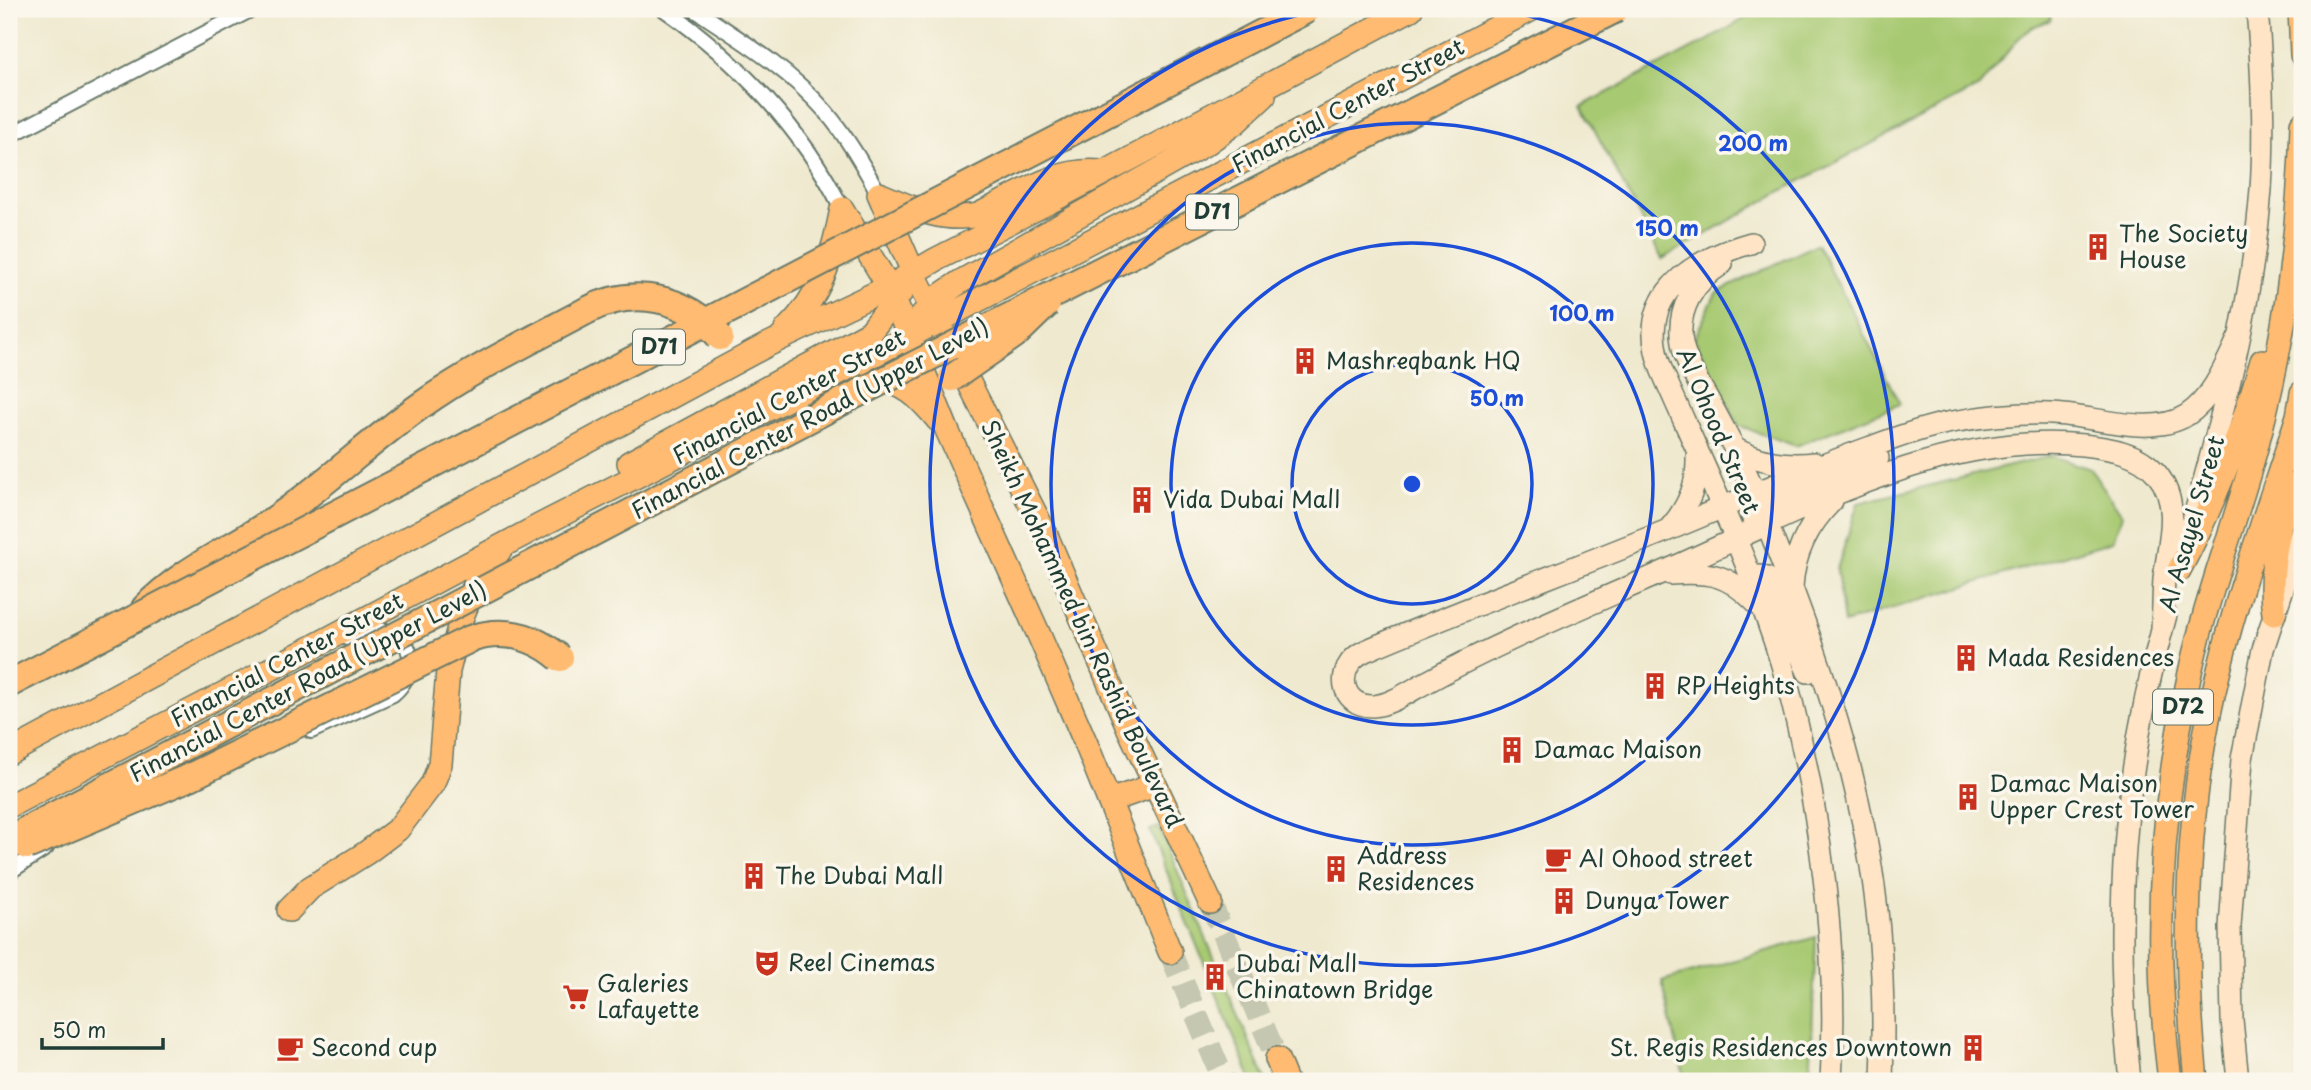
<svg xmlns="http://www.w3.org/2000/svg" width="2311" height="1090" font-family="'Playpen Sans',sans-serif">
	<style>
		.green { fill: #a7c971; stroke: #638352; stroke-width: 2 }
		.lines { fill: none; stroke-linecap: round; stroke-linejoin: round }
		.primary-tunnel { stroke: #c5c7b0; stroke-width: 23; stroke-dasharray: 23 11; stroke-linecap: butt }
		.street-casing { stroke: #68796a; stroke-width: 18 }
		.secondary-casing { stroke: #68796a; stroke-width: 24 }
		.primary-casing { stroke: #68796a; stroke-width: 26 }
		.highway-casing { stroke: #68796a; stroke-width: 30 }
		.street { stroke: #fff; stroke-width: 14 }
		.secondary { stroke: #ffe4c6; stroke-width: 21 }
		.primary { stroke: #febb71; stroke-width: 23 }
		.highway { stroke: #febb71; stroke-width: 26 }
		.highway-bridge-casing { stroke: #68796a; stroke-width: 30; stroke-linecap: butt }
		.highway-bridge { stroke: #febb71; stroke-width: 26 }
		.ring { fill: none; stroke: #1d4ed8; stroke-width: 3.5 }
		.labels { text-anchor: middle; stroke-width: 7; stroke-linejoin: round; paint-order: stroke }
		.shield { fill: #fbf7ec; stroke: #61756b; stroke-width: 2 }
		.shield-label { font-size: 21px; font-weight: bold; fill: #1f3d34 }
		.street-label { font-size: 23px; fill: #1f3d34; stroke: #fbf7ec }
		.poi-label { font-size: 23px; fill: #1f3d34; stroke: #fbf7ec; text-anchor: start }
		.centre { fill: #1d4ed8; stroke: #fbf7ec; stroke-width: 3.5 }
		.ring-label { font-size: 21px; text-anchor: middle; font-weight: bold; fill: #1d4ed8; stroke: #fbf7ec; stroke-width: 7; stroke-linejoin: round; paint-order: stroke }
	</style>
	<rect width="100%" height="100%" fill="#fbf7ec"/>
	<filter id="ink" filterUnits="userSpaceOnUse"><feTurbulence type="fractalNoise" baseFrequency=".0143" numOctaves="2"/><feDisplacementMap in="SourceGraphic" scale="14" xChannelSelector="R" yChannelSelector="G"/><feConvolveMatrix kernelMatrix="1 2 1 2 8 2 1 2 1" color-interpolation-filters="sRGB"/></filter>
	<filter id="wash" filterUnits="userSpaceOnUse"><feTurbulence type="fractalNoise" baseFrequency=".00686" numOctaves="4" result="noise"/><feDisplacementMap in="SourceGraphic" scale="28" xChannelSelector="R" yChannelSelector="G"/><feGaussianBlur stdDeviation="1.57" result="paint"/><feColorMatrix in="noise" values="0 0 0 0 0 0 0 0 0 0 0 0 0 0 0 0 0 1.4 0 .05"/><feComposite in="paint" operator="in"/></filter>
	<g filter="url(#wash)">
		<rect width="100%" height="100%" fill="#efe9cf"/>
		<path class="green" d="M1761 9H2050L2051 20 2032 27 2018 39 1979 87 1787 188 1662 259 1582 106 1705 42Z
			M1817 244 1900 404 1796 446 1739 426 1694 339 1716 293Z
			M2051 456 2091 469 2122 515 2113 541 1844 623 1837 569 1858 503Z
			M1159 827 1266 1081H1252L1150 830Z
			M1816 937 1810 1081H1685L1662 981Z"/>
	</g>
	<g filter="url(#ink)">
		<g class="lines">
			<path class="primary-tunnel" d="M1210 902 1277 1059
				M1170 952 1224 1081"/>
			<defs>
				<path id="street" d="M664 9C736 59 804 130 842 209
					M694 9C741 40 789 69 826 112 847 137 863 165 879 194
					M9 136 252 9
					M311 731 393 694C415 675 419 641 386 631 373 628 359 634 347 638
					M9 872 46 848"/>
				<path id="secondary" d="M1751 243C1688 261 1633 298 1662 371 1702 462 1745 552 1776 646 1791 691 1801 738 1810 785 1828 883 1837 981 1831 1081
					M1722 264C1694 281 1676 310 1682 343 1686 364 1699 383 1709 401 1726 432 1743 463 1756 496 1801 608 1845 724 1867 844 1882 921 1885 1002 1882 1081
					M1734 448C1760 462 1784 466 1814 463
					M1752 516 1771 503 1878 458
					M1669 529C1688 508 1698 485 1697 457
					M2188 537C2221 423 2252 308 2261 189 2265 129 2262 69 2257 9
					M1670 574C1710 571 1728 574 1757 604
					M1752 585 1756 577 1760 576 1767 578 1808 672
					M1792 587C1794 553 1808 525 1832 501
					M2162 628C2163 612 2163 595 2164 579 2168 544 2182 505 2157 474 2139 452 2109 448 2083 445 1940 430 1797 513 1670 569 1589 605 1505 639 1427 682 1411 690 1391 705 1373 706 1339 707 1334 665 1365 651 1472 605 1582 566 1690 521 1750 496 1809 469 1871 447 1897 437 1924 427 1952 422 1985 416 2018 413 2052 414 2092 415 2151 438 2187 415 2213 398 2226 364 2239 337
					M2130 1081C2113 922 2122 770 2166 615
					M2238 1081 2232 1020 2230 927 2242 759 2263 649 2302 531"/>
				<path id="primary" d="M2300 9 2302 55
					M879 194 913 272 1046 535 1128 727 1210 902
					M879 194C909 207 944 223 978 215 1017 196 1056 167 1101 172
					M842 209 889 287 947 430 1039 635 1087 746 1170 952
					M923 314 941 295 960 282 1207 143 1235 123 1264 96
					M786 330C821 296 833 256 842 209
					M872 381C902 379 920 398 938 420
					M629 463 870 332 902 291
					M2179 570C2215 503 2241 434 2262 361
					M2274 614C2267 570 2280 528 2289 485
					M9 753 767 345 889 287 937 259 1053 200 1411 9
					M1109 801 1155 785
					M9 806 311 648 541 525 887 348 1532 9
					M289 910 310 888 366 853 398 829 433 783 440 764 448 671 461 619 474 587 500 550
					M1277 1059 1286 1081
					M2170 1081C2153 950 2160 816 2187 687 2203 605 2234 528 2256 448 2285 342 2299 234 2302 124
					M2196 1081C2182 944 2185 805 2219 670 2240 584 2271 500 2298 416L2302 393"/>
				<path id="highway" d="M145 608C181 569 238 546 281 515 329 481 372 440 420 406 472 369 530 341 586 311"/>
			</defs>
			<use href="#street" class="street-casing"/>
			<use href="#secondary" class="secondary-casing"/>
			<use href="#primary" class="primary-casing"/>
			<use href="#highway" class="highway-casing"/>
			<use href="#street" class="street"/>
			<use href="#secondary" class="secondary"/>
			<use href="#primary" class="primary"/>
			<use href="#highway" class="highway"/>
			<defs>
				<path id="highway-bridge" d="M586 311C633 286 685 296 720 337
					M952 378 1017 333 1047 304
					M9 684 1308 9
					M9 839 851 397 1616 9
					M27 846 190 777 470 639C503 628 533 635 560 658"/>
			</defs>
			<use href="#highway-bridge" class="highway-bridge-casing"/>
			<use href="#highway-bridge" class="highway-bridge"/>
		</g>
	</g>
	<g class="ring">
		<circle cx="1412" cy="484" r="120"/>
		<circle cx="1412" cy="484" r="241"/>
		<circle cx="1412" cy="484" r="361"/>
		<path d="M1496 9A482 482 0 1 1 1328 9"/>
	</g>
	<defs>
		<symbol id="building-bare" viewBox="-9 -9 18 18"><path d="M-4-6H4V6H1V3H-1V6H-4ZM-2.5-4.3h1.7v1.8h-1.7ZM.8-4.3h1.7v1.8H.8ZM-2.5-1h1.7V.8h-1.7ZM.8-1h1.7V.8H.8Z" fill="#c8321e" stroke="#fbf7ec" stroke-width="2.5" paint-order="stroke"/></symbol>
		<symbol id="cafe-bare" viewBox="-9 -9 18 18"><path d="M-5.5-4.5H6V0H3Q3 3.5 0 3.5H-2.5Q-5.5 3.5-5.5 0ZM3-3.2v2h1.7v-2ZM-6 4.5H4V6H-6Z" fill="#c8321e" stroke="#fbf7ec" stroke-width="2.5" paint-order="stroke"/></symbol>
		<symbol id="theatre-bare" viewBox="-9 -9 18 18"><path d="M-5-5.5Q0-4 5-5.5V0Q5 5 0 6Q-5 5-5 0ZM-3.3-2.5H-1v1.5H-3.3ZM1-2.5H3.3v1.5H1ZM-2.8 1Q0 5.5 2.8 1Z" fill="#c8321e" stroke="#fbf7ec" stroke-width="2.5" paint-order="stroke"/></symbol>
		<symbol id="supermarket-bare" viewBox="-9 -9 18 18"><path d="M-6-5.5h2.5l.6 2H6L4.5 2H-2.5L-4.4-4H-6ZM-1.5 3.2a1.3 1.3 0 1 0 .1 0ZM3 3.2a1.3 1.3 0 1 0 .1 0Z" fill="#c8321e" stroke="#fbf7ec" stroke-width="2.5" paint-order="stroke"/></symbol>
	</defs>
	<g fill-rule="evenodd">
		<use href="#building-bare" x="2079" y="228" width="38" height="38"/>
		<use href="#building-bare" x="1286" y="342" width="38" height="38"/>
		<use href="#building-bare" x="1123" y="481" width="38" height="38"/>
		<use href="#building-bare" x="1947" y="639" width="38" height="38"/>
		<use href="#building-bare" x="1636" y="667" width="38" height="38"/>
		<use href="#building-bare" x="1493" y="731" width="38" height="38"/>
		<use href="#building-bare" x="1949" y="778" width="38" height="38"/>
		<use href="#cafe-bare" x="1539" y="840" width="38" height="38"/>
		<use href="#building-bare" x="1317" y="850" width="38" height="38"/>
		<use href="#building-bare" x="735" y="857" width="38" height="38"/>
		<use href="#building-bare" x="1545" y="882" width="38" height="38"/>
		<use href="#theatre-bare" x="748" y="944" width="38" height="38"/>
		<use href="#building-bare" x="1196" y="958" width="38" height="38"/>
		<use href="#supermarket-bare" x="557" y="978" width="38" height="38"/>
		<use href="#cafe-bare" x="271" y="1029" width="38" height="38"/>
		<use href="#building-bare" x="1954" y="1029" width="38" height="38"/>
	</g>
	<g class="labels">
		<g class="shield">
			<rect x="1186" y="194.5" width="52" height="35" rx="5"/>
			<rect x="633" y="329.5" width="52" height="35" rx="5"/>
			<rect x="2153" y="689.5" width="60" height="35" rx="5"/>
		</g>
		<g class="shield-label">
			<text x="1212" y="219">D71</text>
			<text x="659" y="354">D71</text>
			<text x="2183" y="714">D72</text>
		</g>
		<g class="street-label">
			<text transform="translate(1348 106) rotate(-28)" y="8">Financial Center Street</text>
			<text transform="translate(789 397) rotate(-28)" y="8">Financial Center Street</text>
			<text transform="translate(810 419) rotate(-28)" y="8">Financial Center Road (Upper Level)</text>
			<text transform="translate(1718 431) rotate(67)" y="8">Al Ohood Street</text>
			<text transform="translate(2192 524) rotate(-74)" y="8">Al Asayel Street</text>
			<text transform="translate(1082 624) rotate(65)" y="8">Sheikh Mohammed bin Rashid Boulevard</text>
			<text transform="translate(287 660) rotate(-28)" y="8">Financial Center Street</text>
			<text transform="translate(308 682) rotate(-28)" y="8">Financial Center Road (Upper Level)</text>
		</g>
		<g class="poi-label">
			<text x="2119" y="242">The Society<tspan x="2119" dy="26">House</tspan></text>
			<text x="1326" y="369">Mashreqbank HQ</text>
			<text x="1163" y="508">Vida Dubai Mall</text>
			<text x="1987" y="666">Mada Residences</text>
			<text x="1676" y="694">RP Heights</text>
			<text x="1533" y="758">Damac Maison</text>
			<text x="1989" y="792">Damac Maison<tspan x="1989" dy="26">Upper Crest Tower</tspan></text>
			<text x="1357" y="864">Address<tspan x="1357" dy="26">Residences</tspan></text>
			<text x="1579" y="867">Al Ohood street</text>
			<text x="775" y="884">The Dubai Mall</text>
			<text x="1585" y="909">Dunya Tower</text>
			<text x="788" y="971">Reel Cinemas</text>
			<text x="1236" y="972">Dubai Mall<tspan x="1236" dy="26">Chinatown Bridge</tspan></text>
			<text x="597" y="992">Galeries<tspan x="597" dy="26">Lafayette</tspan></text>
			<text x="311" y="1056">Second cup</text>
			<text x="1952" y="1056" text-anchor="end">St. Regis Residences Downtown</text>
		</g>
	</g>
	<circle cx="1412" cy="484" r="10" class="centre"/>
	<g class="ring-label">
		<text x="1753" y="151">200 m</text>
		<text x="1667" y="236">150 m</text>
		<text x="1582" y="321">100 m</text>
		<text x="1497" y="406">50 m</text>
	</g>
	<rect width="2311" height="1090" fill="none" stroke="#fbf7ec" stroke-width="35"/>
	<path d="M42 1038v10h121v-10" fill="none" stroke="#1f3d34" stroke-width="3.5"/>
	<text x="52" y="1038" font-size="21" fill="#1f3d34" stroke="#fbf7ec" stroke-width="5" paint-order="stroke">50 m</text>
</svg>
